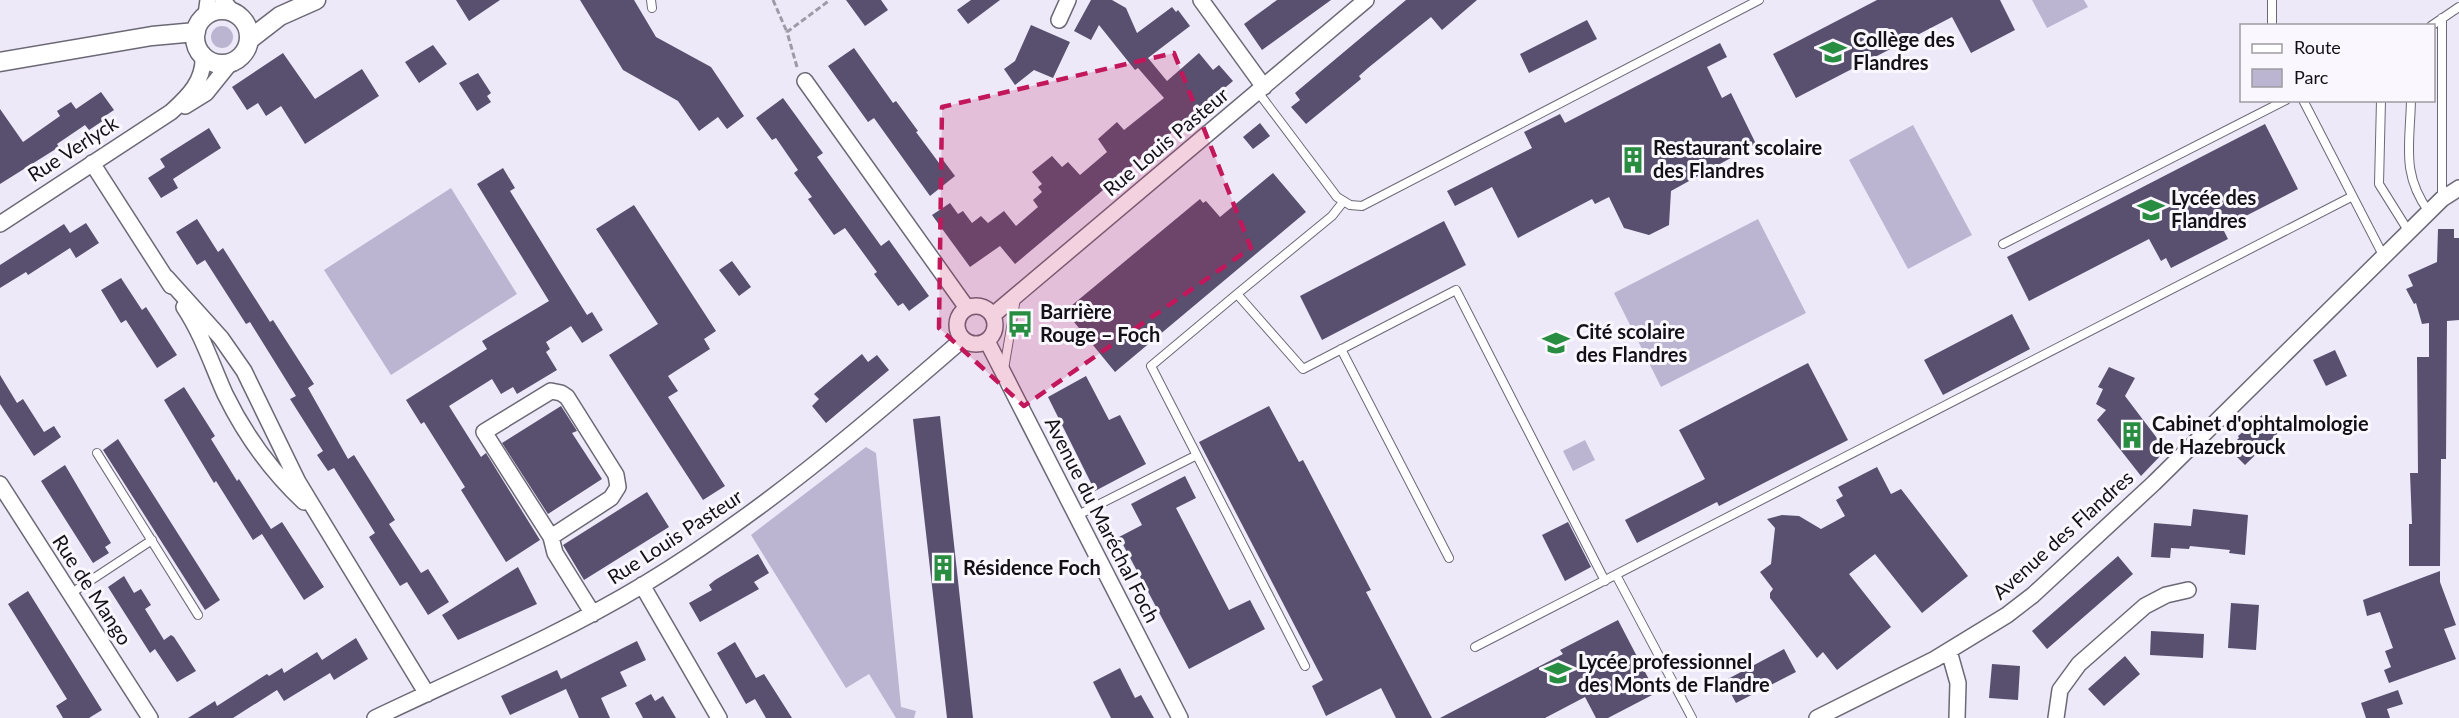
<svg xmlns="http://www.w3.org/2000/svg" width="2459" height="718" font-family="Lato,sans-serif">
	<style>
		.green { fill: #bcb5d1 }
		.building { fill: #59506f }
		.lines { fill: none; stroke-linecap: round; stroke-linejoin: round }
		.service-casing { stroke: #6c6976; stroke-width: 10 }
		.minor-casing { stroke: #6c6976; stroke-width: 18 }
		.tertiary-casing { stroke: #6c6976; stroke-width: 21 }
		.path { stroke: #9e9ba7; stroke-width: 3; stroke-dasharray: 6 3; stroke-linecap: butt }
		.service { stroke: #fff; stroke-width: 8 }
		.minor { stroke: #fff; stroke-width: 15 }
		.tertiary { stroke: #fff; stroke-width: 18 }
		.marked { fill: #c2185b; fill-opacity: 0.2; stroke: #c2185b; stroke-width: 4.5; stroke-dasharray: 12 8; stroke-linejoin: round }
		.labels { text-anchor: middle; stroke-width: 6; stroke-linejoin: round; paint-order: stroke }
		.poi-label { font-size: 20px; font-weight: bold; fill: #131116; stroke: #faf8fe; text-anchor: start }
		.street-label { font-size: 20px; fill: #131116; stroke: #faf8fe }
	</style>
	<rect width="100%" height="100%" fill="#ede9f9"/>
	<path class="green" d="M2032 0H2084L2088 7 2047 28Z
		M211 37a11 11 0 1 1 22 0a11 11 0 1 1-22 0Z
		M1913 125 1972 235 1908 269 1849 160Z
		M451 188 517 294 391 375 324 270Z
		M1758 219 1806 313 1661 387 1614 293Z
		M1585 440 1595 460 1573 471 1563 451Z
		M866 447 876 453 901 707 916 711 914 718H896L869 674 846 688 751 535Z"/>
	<path class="building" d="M456 0H500L469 21Z
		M580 0H634L656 37 711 67 744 116 727 129 718 117 699 131 678 101 623 70Z
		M846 0H881L888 10 865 26Z
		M971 0H1000L968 24 957 10Z
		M1091 0H1112L1126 8 1137 33 1172 7 1176 12 1178 10 1190 26 1148 58 1167 81 1199 53 1213 70 1219 65 1233 81 1015 264 1000 246 970 267 932 215 950 203 958 214 963 211 972 223 981 216 988 223 1004 211 1016 226 1038 207 1033 200 1042 192 1038 187 1042 184 1032 172 1052 156 1062 167 1068 162 1080 175 1107 152 1098 139 1117 122 1124 130 1164 98 1138 68 1135 70 1099 25 1091 40 1074 31Z
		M1277 0H1331L1262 50 1244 24Z
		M1406 0H1477L1442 30 1431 17 1368 68 1359 76 1361 79 1306 124 1291 107 1300 100 1295 93Z
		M1877 0H2000L2015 30 1971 53 1952 17 1796 98 1773 54Z
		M1587 20 1597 39 1529 73 1520 54Z
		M1031 25 1070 42 1053 78 1034 70 1015 85 1004 69 1015 61Z
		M1720 43 1727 57 1707 67 1722 98 1731 93 1756 144 1671 191 1669 225 1649 235 1624 228 1609 197 1595 204 1592 199 1518 238 1492 187 1455 206 1447 191 1532 148 1524 132 1560 114 1565 123Z
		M433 45 447 64 419 83 405 62Z
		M854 48 893 103 896 101 918 131 916 132 939 163 943 160 955 176 930 196 874 118 868 122 828 66Z
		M283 53 315 99 362 69 379 96 305 144 281 106 266 116 258 103 247 110 232 87Z
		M478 73 491 93 487 96 491 102 477 111 459 83Z
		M101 92 114 110 102 118 104 120 89 130 85 125 57 144 59 147 0 184V109L23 142 60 116 57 111 71 102 76 109Z
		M783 98 823 153 817 157 881 246 889 240 929 296 909 311 903 303 898 306 874 274 877 272 845 228 834 235 808 199 812 197 794 173 798 170 776 138 772 140 756 118Z
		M1260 123 1270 136 1253 149 1243 137Z
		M2265 124 2298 189 2234 222 2223 229 2228 239 2171 268 2166 258 2161 261 2149 239 2029 301 2007 257Z
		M209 128 221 148 173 179 178 188 161 198 148 178 165 167 160 159Z
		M503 168 515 188 510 191 560 272 587 315 592 312 603 330 582 343 571 326 546 342 550 349 546 352 557 370 517 394 513 387 501 394 492 379 449 406 481 457 486 453 540 540 506 562 461 490 465 487 424 422 421 424 406 400 487 349 482 341 549 301 477 184Z
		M1273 173 1306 212 1115 372 1065 311 1200 199 1203 203 1206 201 1220 217Z
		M634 205 716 331 704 339 710 349 668 376 678 391 668 397 725 486 703 500 609 355 658 324 596 229Z
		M197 219 218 252 223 248 270 322 273 320 314 384 308 388 348 459 354 455 395 520 389 524 421 573 428 569 449 602 428 615 407 582 400 586 369 537 375 533 365 517 334 468 328 471 317 455 323 451 290 399 296 396 250 322 246 324 205 260 197 265 176 232Z
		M1444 221 1466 265 1322 340 1300 296Z
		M86 223 99 243 76 258 70 248 28 275 26 272 0 288V265L64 224 70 233Z
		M2438 229H2454V238H2459V320L2447 321 2446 459H2441L2440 566H2409V524H2412L2410 473H2418L2417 357H2429V323L2422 324 2416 303 2414 304 2406 289 2413 286 2408 275 2437 262Z
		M732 261 751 287 739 296 719 270Z
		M121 278 142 310 146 307 177 355 157 368 126 320 121 323 101 290Z
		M2012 314 2030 349 1943 395 1924 360Z
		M2335 350 2347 376 2326 386 2313 360Z
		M862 354 868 362 877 355 889 370 826 423 812 406 819 399 814 394Z
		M1808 363 1848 440 1719 506 1717 502 1637 543 1625 520 1705 479 1679 430Z
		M2109 367 2135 378 2125 396 2166 450 2141 476 2097 420 2106 410 2096 404 2103 389 2098 387Z
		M0 375 17 403 23 399 44 432 54 426 61 437 34 456 0 404Z
		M1086 376 1109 420 1120 415 1146 464 1095 491 1048 397Z
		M184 387 215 436 211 439 237 481 239 479 271 529 282 522 324 587 304 600 262 534 253 540 216 481 214 483 164 400Z
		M561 406 577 431 572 433 602 479 548 514 502 443Z
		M1269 406 1299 462 1303 460 1371 590 1366 592 1432 718H1396L1381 688 1326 716 1312 686 1323 680 1199 442Z
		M2262 415 2279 432 2245 465 2228 448 2239 438 2238 436Z
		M940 416 973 718H947L913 419Z
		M118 439 220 600 205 610 103 450Z
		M65 465 111 543 105 547 109 553 93 563 41 481Z
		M1877 467 1891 494 1901 489 1968 576 1922 613 1875 554 1849 574 1891 627 1837 670 1823 652 1817 658 1770 598V593L1773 589 1760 572 1771 564 1775 528 1767 519 1782 515 1799 516 1821 529 1845 516 1836 500 1843 496 1838 487Z
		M1185 476 1196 498 1176 508 1229 610 1250 600 1265 629 1189 669 1119 537 1142 525 1131 504Z
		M647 492 669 527 584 580 563 545Z
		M2193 509 2248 515 2245 555 2229 553 2230 550 2190 546 2189 549 2171 548 2170 558 2151 557 2154 523 2191 526Z
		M1568 522 1591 567 1565 581 1542 535Z
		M758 554 769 573 754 582 759 589 700 622 689 603 712 590 709 585 715 580Z
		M2118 556 2133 574 2047 649 2032 631Z
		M518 567 537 604 458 640 442 615Z
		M2440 571V582L2456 625 2444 629 2456 659 2389 683 2384 670 2391 667 2385 651 2393 648 2380 612 2367 616 2363 600Z
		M124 576 134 593 141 589 151 605 145 609 164 640 171 635 174 637 196 671 177 682 155 649 150 653 108 587Z
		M28 591 102 710 89 718H63L56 706 67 699 8 604Z
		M2231 603 2259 605 2256 650 2228 648Z
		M1618 620 1656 693 1608 718H1596L1585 697 1545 718H1440L1563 654 1560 650Z
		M2151 631 2204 634 2203 658 2150 655Z
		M356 638 368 659 334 680 330 673 284 701 277 690 233 718H188L215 701 217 706 267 674 269 676 282 668 284 673 317 652 322 660Z
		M637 641 646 660 620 672 627 686 601 698 610 718H579L566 689 510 715 501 696 557 670 561 679Z
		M735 642 756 678 764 674 792 718H766L755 699 746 704 717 653Z
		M1784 649 1796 672 1736 703 1724 681Z
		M2125 656 2140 674 2104 706 2088 689Z
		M1992 664 2020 666 2018 700 1989 698Z
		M1120 668 1135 698 1141 695 1154 718H1111L1093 682Z
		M2398 690 2403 704 2387 709 2390 718H2366L2361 703Z
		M651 694 655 701 663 696 676 718H643L635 703Z"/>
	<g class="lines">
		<defs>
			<path id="service" d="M651 0 652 8
				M2272 0V26
				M2442 18V199
				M2431 26 2459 7
				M1258 92 1337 197 1350 205 1362 206 1759 0
				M2303 100 2384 257
				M2381 100 2379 184 2409 232
				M2411 100C2410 145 2401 174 2429 212
				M2003 244 2286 100
				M1237 294 1332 216 1343 202
				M1341 349 1449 558
				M1004 369 1016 298
				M97 453 198 615
				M1076 516 1195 456
				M1616 575 1692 718
				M70 594 152 540
				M1475 647 2351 197
				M1305 666 1151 366 1237 294 1303 369 1456 290 1605 581"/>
			<path id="minor" d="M223 0 232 12
				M1201 0 1264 87
				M206 15 208 0
				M1059 20 1068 0
				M805 81 967 308
				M185 106 206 93 231 62
				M92 163 171 286
				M0 224 171 112C189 96 205 80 203 54
				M166 277 221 338 244 371 298 482 427 694
				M957 325a19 19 0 1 1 38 0a19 19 0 1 1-38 0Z
				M184 307C202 334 212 365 225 394 245 435 271 471 304 502
				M993 315 1366 0
				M987 341 1180 718
				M0 484 150 718
				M551 537 611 498 618 487 616 475 567 397 561 393 551 391 484 432 551 537 555 553 593 614
				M642 585 719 718
				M1949 651 1958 683 1957 718
				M375 718C465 675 558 636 643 585 759 515 862 427 963 339
				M1817 718 1935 659 2007 615 2033 595 2154 483 2442 199 2459 188
				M2056 718 2060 690 2079 664 2145 606 2166 595 2188 590"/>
			<path id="tertiary" d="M195 37a27 27 0 1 1 54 0a27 27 0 1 1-54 0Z
				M249 40 280 16 316 0
				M0 62 152 36 196 32"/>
		</defs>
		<use href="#service" class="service-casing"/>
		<use href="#minor" class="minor-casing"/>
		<use href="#tertiary" class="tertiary-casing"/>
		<path class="path" d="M773 0 787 32
			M797 67 787 32 830 0"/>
		<use href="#service" class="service"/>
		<use href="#minor" class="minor"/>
		<use href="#tertiary" class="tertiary"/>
	</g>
	<path class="marked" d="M1174 53 1251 248 1024 406 939 328 942 107Z"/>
	<defs>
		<symbol id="school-bare" viewBox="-9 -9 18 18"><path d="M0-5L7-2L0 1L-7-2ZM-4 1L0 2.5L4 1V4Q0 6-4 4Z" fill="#298d41" stroke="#faf8fe" stroke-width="2.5" paint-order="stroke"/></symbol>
		<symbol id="building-bare" viewBox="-9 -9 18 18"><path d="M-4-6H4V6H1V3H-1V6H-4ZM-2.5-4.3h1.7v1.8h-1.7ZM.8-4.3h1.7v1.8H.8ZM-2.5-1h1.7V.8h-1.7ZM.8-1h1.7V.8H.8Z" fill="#298d41" stroke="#faf8fe" stroke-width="2.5" paint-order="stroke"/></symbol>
		<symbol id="bus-bare" viewBox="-9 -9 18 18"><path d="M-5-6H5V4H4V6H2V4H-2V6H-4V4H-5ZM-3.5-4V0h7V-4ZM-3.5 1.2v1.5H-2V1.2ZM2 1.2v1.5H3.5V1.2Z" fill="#298d41" stroke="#faf8fe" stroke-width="2.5" paint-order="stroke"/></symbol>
	</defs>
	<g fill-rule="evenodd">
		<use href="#school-bare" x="1814" y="33" width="38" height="38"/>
		<use href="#building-bare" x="1614" y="141" width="38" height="38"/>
		<use href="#school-bare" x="2132" y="191" width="38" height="38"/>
		<use href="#bus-bare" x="1001" y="305" width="38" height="38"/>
		<use href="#school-bare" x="1537" y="324" width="38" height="38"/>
		<use href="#building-bare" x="2113" y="416" width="38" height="38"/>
		<use href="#building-bare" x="924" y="549" width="38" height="38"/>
		<use href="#school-bare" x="1539" y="654" width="38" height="38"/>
	</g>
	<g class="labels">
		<g class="poi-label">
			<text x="1853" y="47">Collège des<tspan x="1853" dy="23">Flandres</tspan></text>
			<text x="1653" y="155">Restaurant scolaire<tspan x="1653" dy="23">des Flandres</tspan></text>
			<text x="2171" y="205">Lycée des<tspan x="2171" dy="23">Flandres</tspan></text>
			<text x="1040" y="319">Barrière<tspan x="1040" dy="23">Rouge – Foch</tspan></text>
			<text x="1576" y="339">Cité scolaire<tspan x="1576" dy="23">des Flandres</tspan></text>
			<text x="2152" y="431">Cabinet d'ophtalmologie<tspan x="2152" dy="23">de Hazebrouck</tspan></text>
			<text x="963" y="575">Résidence Foch</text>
			<text x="1578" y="669">Lycée professionnel<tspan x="1578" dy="23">des Monts de Flandre</tspan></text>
		</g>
		<g class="street-label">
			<text transform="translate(1166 142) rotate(-40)" y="7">Rue Louis Pasteur</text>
			<text transform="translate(73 149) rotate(-33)" y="7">Rue Verlyck</text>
			<text transform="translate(1102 520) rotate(63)" y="7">Avenue du Maréchal Foch</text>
			<text transform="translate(2063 535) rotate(-42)" y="7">Avenue des Flandres</text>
			<text transform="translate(675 537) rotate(-33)" y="7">Rue Louis Pasteur</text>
			<text transform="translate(92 590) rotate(57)" y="7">Rue de Mango</text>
		</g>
	</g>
	<rect x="2240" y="24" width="195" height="78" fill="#faf8fe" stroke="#9e9ca1" stroke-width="1.5"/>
	<rect x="2252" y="44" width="30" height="9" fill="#ffffff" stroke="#9e9ca1" stroke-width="1.5"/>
	<text x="2294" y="54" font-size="18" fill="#131116">Route</text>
	<rect x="2252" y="69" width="30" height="18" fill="#bcb5d1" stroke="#9e9ca1" stroke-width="1.5"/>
	<text x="2294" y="84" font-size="18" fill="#131116">Parc</text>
</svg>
